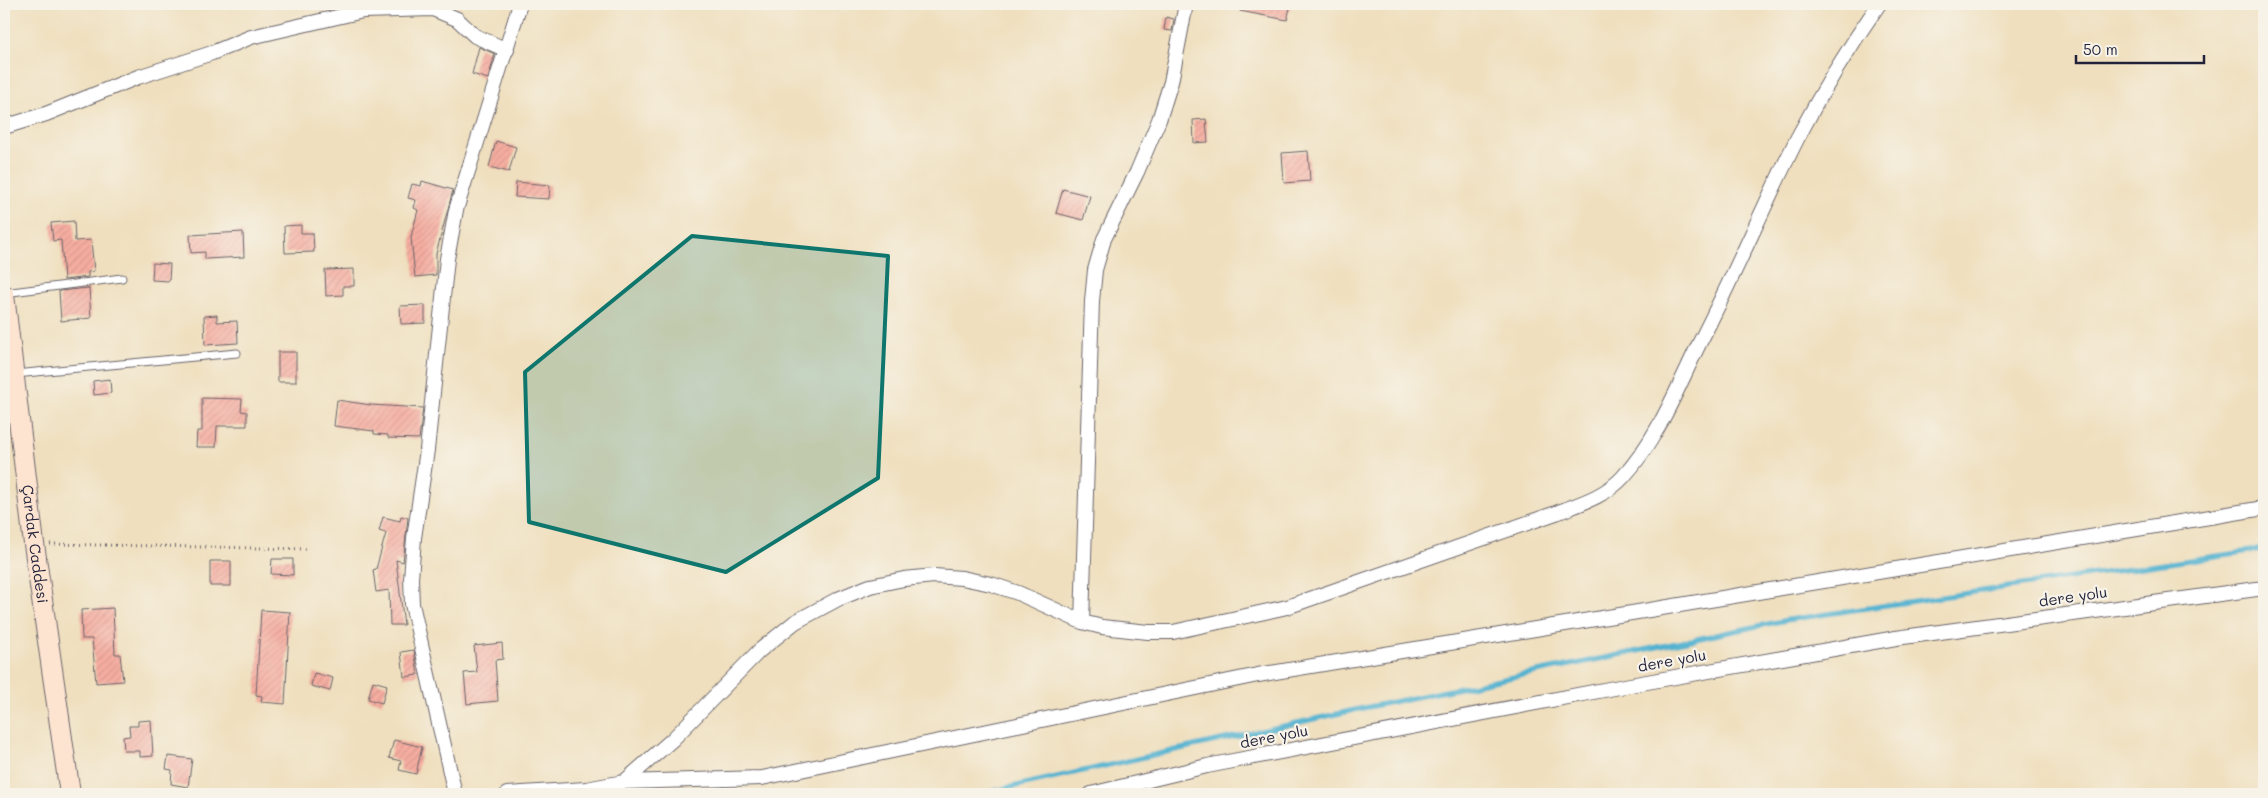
<svg xmlns="http://www.w3.org/2000/svg" width="2268" height="798" font-family="Mali,sans-serif">
	<style>
		.lines { fill: none; stroke-linecap: round; stroke-linejoin: round }
		.stream { stroke: #52b2d0; stroke-width: 5 }
		.building { fill: url(#building-hatch) }
		.service-casing { stroke: #6a6469; stroke-width: 9 }
		.minor-casing { stroke: #6a6469; stroke-width: 16 }
		.secondary-casing { stroke: #6a6469; stroke-width: 22 }
		.path { stroke: #6a6469; stroke-width: 3; stroke-dasharray: 1 4; stroke-linecap: butt }
		.service { stroke: #fff; stroke-width: 7 }
		.minor { stroke: #fff; stroke-width: 14 }
		.secondary { stroke: #fde4d1; stroke-width: 20 }
		.marked { fill: #0f766e; fill-opacity: 0.2; stroke: #0f766e; stroke-width: 4; stroke-linejoin: round }
		.labels { text-anchor: middle; stroke-width: 4.5; stroke-linejoin: round; paint-order: stroke }
		.street-label { font-size: 15px; fill: #22223b; stroke: #f7f3e8 }
	</style>
	<defs>
		<pattern id="building-hatch" width="6" height="6" patternUnits="userSpaceOnUse" patternTransform="scale(1.25)"><rect width="6" height="6" fill="#f7aea1"/><path d="M-1 1l2-2M0 6l6-6M5 7l2-2" fill="none" stroke="#d3958c"/></pattern>
	</defs>
	<rect width="100%" height="100%" fill="#f7f3e8"/>
	<filter id="ink" filterUnits="userSpaceOnUse"><feTurbulence type="fractalNoise" baseFrequency=".02" numOctaves="2"/><feDisplacementMap in="SourceGraphic" scale="10" xChannelSelector="R" yChannelSelector="G"/><feConvolveMatrix kernelMatrix="1 2 1 2 8 2 1 2 1" color-interpolation-filters="sRGB"/></filter>
	<filter id="wash" filterUnits="userSpaceOnUse"><feTurbulence type="fractalNoise" baseFrequency=".0096" numOctaves="4" result="noise"/><feDisplacementMap in="SourceGraphic" scale="20" xChannelSelector="R" yChannelSelector="G"/><feGaussianBlur stdDeviation="1.12" result="paint"/><feColorMatrix in="noise" values="0 0 0 0 0 0 0 0 0 0 0 0 0 0 0 0 0 1.4 0 .05"/><feComposite in="paint" operator="in"/></filter>
	<g filter="url(#wash)">
		<rect width="100%" height="100%" fill="#efdfbe"/>
		<g class="lines">
			<path class="stream" d="M980 794 1359 709 1787 620 2264 549"/>
		</g>
		<g id="blocks">
			<path class="building" d="M1240 4H1291L1287 20 1240 11Z
				M1166 17 1174 19 1172 31 1164 30Z
				M479 47 495 54 488 79 472 74Z
				M1206 119 1208 142 1194 143 1193 120Z
				M496 141 516 147 509 172 489 167Z
				M1308 151 1310 181 1284 183 1282 153Z
				M422 181 453 190 436 254V275L415 277 411 237 418 210 414 208 416 200 408 198 412 184 421 186Z
				M516 182 550 185 549 199 515 197Z
				M1063 189 1090 196 1083 220 1056 213Z
				M74 221 75 241 91 240 94 271 88 272V277L64 280 61 240 53 241 51 223Z
				M301 225V233H313L314 252 285 253 284 226Z
				M243 232 244 257 205 259V252L191 253 190 235Z
				M153 263 170 264 169 281 152 280Z
				M354 269V286H343V295L326 296 325 270Z
				M89 288 91 318 61 321 59 291Z
				M425 305V323L401 324 400 306Z
				M217 315V322L237 321 238 343 205 345 204 316Z
				M278 352H296V382H278Z
				M110 379 111 393 94 395 93 381Z
				M202 398 242 399 241 411 247 412V426H217L216 447H196L197 431H202Z
				M337 400 371 405 423 408 419 439 388 438V435L374 434V431L334 426Z
				M401 516 408 518 403 562 396 560 404 625H390L389 590 376 592 373 570 376 569 386 533 379 531 383 517 400 521Z
				M272 559H293V575L271 574Z
				M210 561H231V586H210Z
				M113 608 115 654H120L123 681 96 683 92 639H82L81 610Z
				M261 610 290 612 285 704 261 702 262 696 256 695Z
				M502 643 503 659 495 660 498 701 467 704 464 673 477 672 474 646Z
				M414 650 418 675 404 677 401 652Z
				M314 673 333 678 330 691 311 686Z
				M373 681 387 685 382 703 368 699Z
				M151 720 153 756 140 757V751H124L123 737 130 736 129 726H138V721Z
				M394 740 422 747 416 774 399 770 401 761 389 758Z
				M168 756 192 759 188 787 171 784 172 770 166 769Z"/>
		</g>
	</g>
	<g filter="url(#ink)">
		<use href="#blocks" fill-opacity="0" stroke="#6a6469" stroke-width="1"/>
		<g class="lines">
			<defs>
				<path id="service" d="M4 293 122 278
					M15 374 237 353"/>
				<path id="minor" d="M4 127 46 114 138 77 212 53 251 37 363 11 433 9 457 19 475 36 507 50
					M1082 622 1092 301 1095 270 1104 239 1137 172 1159 120 1171 82 1186 4
					M624 782 762 778 1258 675 2264 508
					M455 794 412 604 411 579 414 538 427 450 447 259 456 210 520 4
					M507 794 586 789 624 782 673 739 759 651 795 622 838 599 870 586 904 579 934 576 962 578 991 584 1018 593 1082 622 1102 627 1148 632H1173L1287 607 1556 513C1579 504 1606 496 1623 477 1657 440 1677 389 1699 344 1734 276 1763 207 1797 139 1821 93 1849 47 1879 4
					M1091 794 1207 766 1630 685 1896 638 2264 588"/>
				<g id="secondary">
					<path id="s1" d="M4 295 34 544 70 794"/>
				</g>
			</defs>
			<use href="#service" class="service-casing"/>
			<use href="#minor" class="minor-casing"/>
			<use href="#secondary" class="secondary-casing"/>
			<path class="path" d="M50 544 307 549"/>
			<use href="#service" class="service"/>
			<use href="#minor" class="minor"/>
			<use href="#secondary" class="secondary"/>
		</g>
	</g>
	<path class="marked" d="M692 236 888 256 878 478 726 572 529 522 525 372Z"/>
	<g class="labels">
		<g class="street-label">
			<text dy="5" stroke="none"><textPath href="#s1" startOffset="251">Çardak Caddesi</textPath></text>
			<text transform="translate(2073 597) rotate(-8)" y="5">dere yolu</text>
			<text transform="translate(1672 661) rotate(-10)" y="5">dere yolu</text>
			<text transform="translate(1274 737) rotate(-11)" y="5">dere yolu</text>
		</g>
	</g>
	<rect width="2268" height="798" fill="none" stroke="#f7f3e8" stroke-width="20"/>
	<path d="M2076 55v8h128v-8" fill="none" stroke="#22223b" stroke-width="2.5"/>
	<text x="2083" y="55" font-size="15" fill="#22223b" stroke="#f7f3e8" stroke-width="4" paint-order="stroke">50 m</text>
</svg>
